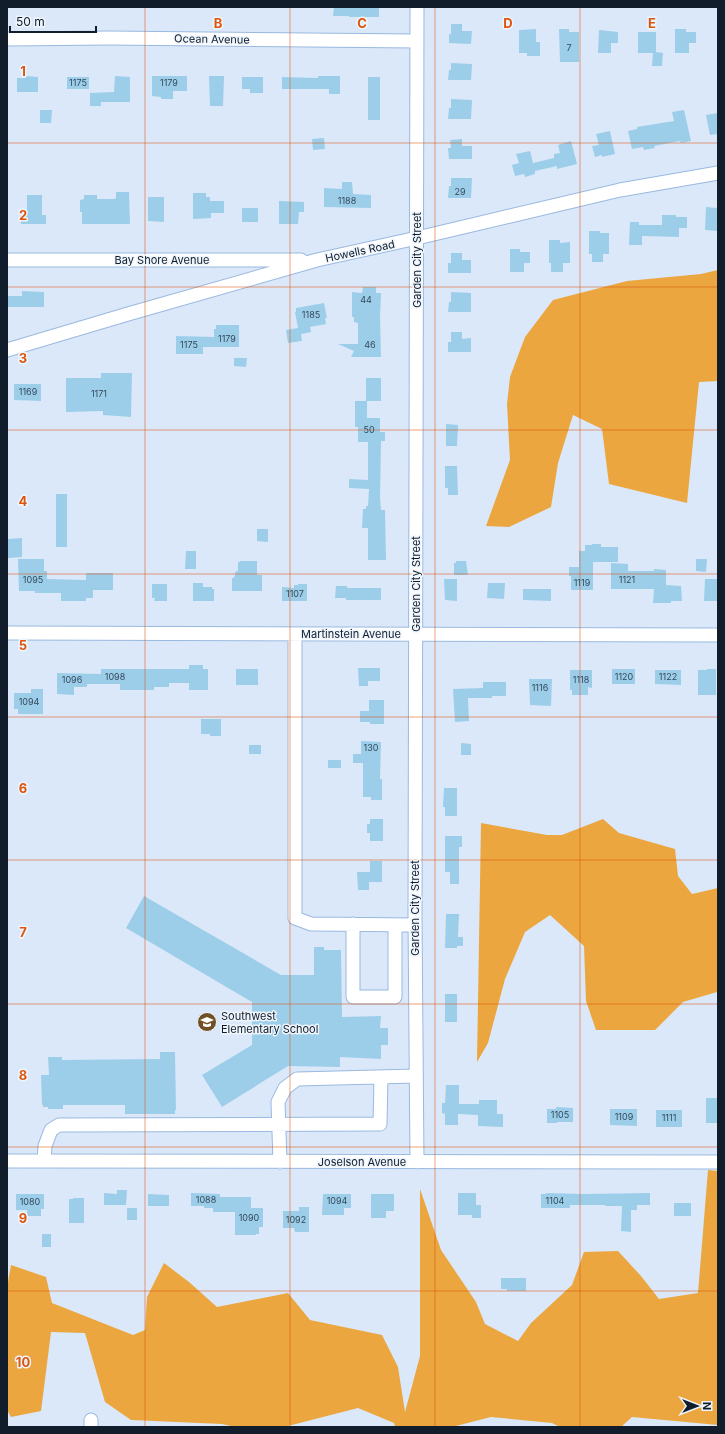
<svg xmlns="http://www.w3.org/2000/svg" width="725" height="1434" font-family="Inter,sans-serif">
	<style>
		.forest { fill: #eba63f }
		.building { fill: #9cceea }
		.lines { fill: none; stroke-linecap: round; stroke-linejoin: round }
		.minor-casing { stroke: #99b9e0; stroke-width: 15 }
		.minor { stroke: #fff; stroke-width: 13 }
		.grid { fill: none; stroke: #dd560e; stroke-width: 1; stroke-opacity: 0.55 }
		.labels { text-anchor: middle; stroke-width: 3; stroke-linejoin: round; paint-order: stroke }
		.number-label { font-size: 9px; fill: #34495b }
		.street-label { font-size: 11px; fill: #111d2b; stroke: #eef5fd }
		.poi-label { font-size: 11px; fill: #111d2b; stroke: #eef5fd; text-anchor: start }
		.grid-label { font-size: 13px; text-anchor: middle; font-weight: bold; fill: #dd560e; stroke: #eef5fd; stroke-width: 3; stroke-linejoin: round; paint-order: stroke }
	</style>
	<rect width="100%" height="100%" fill="#dbe8f9"/>
	<path class="forest" d="M718 270V381L699 382 687 503 609 484 602 429 573 415 558 463 551 507 509 527 486 526 510 460 507 404 510 377 525 337 553 300 627 281 701 274Z
		M603 819 619 833 675 849 678 876 692 894 718 888V994L717 992 683 1002 655 1030H596L586 1001 584 946 550 915 525 932 505 979 488 1043 477 1062 481 823 547 835H562Z
		M708 1170 718 1171V1425L632 1417 621 1427H560L552 1423 491 1417 452 1427H395L394 1423 358 1408 284 1427H235L222 1424 131 1420 105 1402 85 1333 51 1332 41 1411 11 1417 7 1410V1288L11 1265 46 1277 52 1303 133 1335 145 1330 147 1297 164 1263 189 1282 217 1307 288 1293 310 1320 382 1335 398 1367 405 1412 420 1356V1189L441 1250 476 1302 485 1324 518 1341 531 1323 572 1285 584 1252 618 1251 641 1276 659 1299 698 1293Z"/>
	<path class="building" d="M334 7H379V17H349V16H333Z
		M451 24H462V31H472L471 44 449 43V34H451Z
		M536 29V42H540V56H527V53H519V30Z
		M559 29H569V32H579V62H560Z
		M675 29H686V32H696V43H689V53H675Z
		M599 30 618 32V43H611V53H598Z
		M638 32H656V52L663 53 662 66H652L653 53H638Z
		M451 63 472 64 471 80H448L449 70H451Z
		M26 76 38 77V92H17V78H25Z
		M115 76 130 77V102H101V106H90V93L114 92Z
		M152 76H187V91H173V99H161V97L152 96Z
		M209 76H224L223 106H210Z
		M318 76H340V94H329V89H282V77L318 78Z
		M67 77H89V89H67Z
		M242 77H263V93H250V89H242Z
		M368 77H380V120H368Z
		M451 99 472 100 471 119H448L449 108H451Z
		M40 110H52L51 123H40Z
		M684 110 691 141 681 143 680 141 654 146 655 148 644 150 643 147 632 149 628 131 637 129V127L674 121 672 112Z
		M718 113V134L710 135 706 115Z
		M610 131 615 154 602 157V155L595 157 592 146 599 145 596 134Z
		M324 138 325 149 313 150 312 139Z
		M462 139V146H472V159H449L448 148H451L450 140Z
		M571 141 577 164 557 169V166L535 171V174L525 177 524 174 515 176 512 165 519 163 516 154 530 151 533 163 554 158V154L560 153 558 145Z
		M451 178H472L471 198H448L449 186H451Z
		M342 182H352L353 194 371 195V208L324 207V188L342 189Z
		M116 192H129L130 224H82V212H80V200L84 199V195H97V199H115L116 198Z
		M193 193H206V197H210V201H224V213H211V218L193 219Z
		M27 195H42V215H46V224H21V209H27Z
		M148 197H164V222L148 221Z
		M279 201 304 202V212H299L298 224H279Z
		M706 207 717 208V210H718V231L705 230Z
		M242 208H258V222H242Z
		M662 215H676V217H687V228H679V237L642 236V245H629L630 222H639V225H662Z
		M589 231H600V233H609V254H603V262H592V254H589Z
		M549 240H560V243L570 242V263H563V272H551V263H549Z
		M510 249H520V252H530V263H524V272H510Z
		M451 253H462V260H471V273H448V263H451Z
		M363 287H376V293H381L380 317 381 357H351L354 351 338 344H358V323L354 322V317H352V292L362 293Z
		M22 291 44 292V307H7V296H22Z
		M451 292 471 293V312H448L449 302H451Z
		M324 303 327 318H325L326 324 310 327 311 332 301 334 302 341 288 343 286 330 298 328 295 312H296V308Z
		M216 325H239V347H203V354H176V336L214 337V329H216Z
		M451 332H462V339L471 338V352H448V342H451Z
		M234 358H247L246 367 234 366Z
		M101 373H132L131 417 103 415V411L66 412V378H101Z
		M366 378H381V401H366Z
		M14 384H41V401L14 400Z
		M355 401H367V418H380V432H385V441H381L380 497 381 510H385L386 560H368V528H362L363 509H366V506H368L369 489 349 488V479L368 480V442H358V427H355Z
		M446 424 458 425 457 446H446Z
		M445 466H457L458 495H448V488H445Z
		M56 494H67V547H56Z
		M257 529H268V542L257 541Z
		M22 538V557L8 558V539Z
		M592 544H601V547H618V562H593V590H571V576H569V567H579V551H585V545H592Z
		M186 551H196V569H185Z
		M18 559H44V571H47V579L86 580V573H113V590H93V598H86V601H61V593H35V591H19Z
		M696 559H707L706 572 696 571Z
		M240 561H257V575H262V591H232V578H234L236 571H238V563Z
		M456 561H466L468 575H454V563H456Z
		M611 563 628 564V571H654V569L666 570V585L681 586 682 601H671V603H653L654 589H611Z
		M444 579H457V601L445 600Z
		M705 579H718V601H704Z
		M193 583H203V587H212V589H214V601H193Z
		M488 583H505L504 599 487 598Z
		M152 584H167V601H154L155 598H152Z
		M298 584H307V601H282V587L294 588V585H298Z
		M336 586H347V588H381V600H346V598H335Z
		M523 589H551V601L523 600Z
		M189 665H203V669H208V690H189V683H169V687H154V690H120V684H87V687H74V695L57 694V673L101 674V669H189Z
		M358 668H380V681H368V686H359Z
		M236 669H258V685H236Z
		M612 669H635V684H612Z
		M707 669H716V695H698V670H707Z
		M570 670H592V688L588 687V695H572V690H570Z
		M655 670H681V685L655 684Z
		M529 679H552L551 706 530 705Z
		M483 682H506V696H492V698H468L469 721 455 722 453 689 483 688Z
		M31 689H43V714H18V709H14V693H31Z
		M369 700H384V724H370V722H360V711H369Z
		M201 719H221V736H210V734H201Z
		M361 741 381 742 380 779H382V800H371V797H363V763H353V754H361Z
		M461 743 471 744V755H461Z
		M249 745H261V754H249Z
		M328 760H341V768H328Z
		M444 788H457V816H445V807H443Z
		M370 819H383V841H370V833H367V824H370Z
		M445 836H462V847H459V884H450V872H445Z
		M370 861H382V882H369V890H358L357 872H370Z
		M144 896 281 975H314V947H324V950H341L342 1017 381 1016 380 1028H388V1045H381V1059L340 1057V1067L288 1066 222 1107 202 1075 252 1045V1002L126 928Z
		M446 914H459L458 937H463V946H457V948H445Z
		M445 994H457V1022H445Z
		M160 1052H175L176 1110H175V1114H125V1105H63V1109H48V1107H43V1105H42L41 1075H49L48 1057H62V1060L160 1059Z
		M446 1085H459V1104H479V1100H497V1114H503V1127L478 1126V1115L458 1114V1125H445V1114L442 1113V1103H445Z
		M706 1098H718V1123H706Z
		M556 1107 573 1108V1122H557V1123H547V1109H556Z
		M610 1109H637V1126L610 1125Z
		M656 1110H682V1127H656Z
		M117 1190H127L126 1205H104V1193L117 1194Z
		M191 1193 220 1194V1197H251V1208H263V1227H259V1234H256V1235H235V1212H213V1208H204V1206H191Z
		M458 1193H476V1205H481V1218H472V1215H458Z
		M546 1193 584 1194 650 1193V1205H637V1210H631V1232L621 1231 622 1206H605V1205H570V1208H541V1194H546Z
		M16 1194H44V1209H41V1216H27V1210H16Z
		M148 1194 169 1195V1206H148Z
		M323 1194H351V1208H344V1215H322Z
		M371 1194H394V1211H386V1218H371Z
		M73 1198H84V1223H69V1199H73Z
		M674 1203H691V1216H674Z
		M299 1207H309V1232H295L294 1228H283V1211H299Z
		M127 1208H137V1220H127Z
		M42 1234H51V1247H42Z
		M501 1278H526V1291H507V1289H501Z"/>
	<g class="lines">
		<defs>
			<path id="minor" d="M7 39 109 38 416 41
				M7 260H301
				M7 350 128 314 317 260 417 238 620 190 718 173
				M7 633 718 635
				M295 634V918L311 924 415 925
				M353 924V997H395V925
				M7 1161 718 1162
				M44 1161 45 1146 51 1130 59 1125 380 1124 381 1077
				M280 1162 278 1102 285 1088 297 1079 416 1076
				M417 1162 415 918 417 7
				M91 1420V1427"/>
		</defs>
		<use href="#minor" class="minor-casing"/>
		<use href="#minor" class="minor"/>
	</g>
	<path class="grid" d="M145 7V1427M290 7V1427M435 7V1427M580 7V1427M7 143H718M7 287H718M7 430H718M7 574H718M7 717H718M7 860H718M7 1004H718M7 1147H718M7 1291H718"/>
	<defs>
		<symbol id="school-disc" viewBox="-11 -11 22 22"><circle r="9.5" fill="#6f5125" stroke="#eef5fd"/><path d="M0-5L7-2L0 1L-7-2ZM-4 1L0 2.5L4 1V4Q0 6-4 4Z" fill="#fff"/></symbol>
	</defs>
	<g fill-rule="evenodd">
		<use href="#school-disc" x="196" y="1011" width="22" height="22"/>
	</g>
	<g class="labels">
		<g class="number-label">
			<text x="569" y="51">7</text>
			<text x="78" y="86">1175</text>
			<text x="169" y="86">1179</text>
			<text x="460" y="195">29</text>
			<text x="347" y="204">1188</text>
			<text x="366" y="303">44</text>
			<text x="311" y="318">1185</text>
			<text x="227" y="342">1179</text>
			<text x="189" y="348">1175</text>
			<text x="370" y="348">46</text>
			<text x="28" y="395">1169</text>
			<text x="99" y="397">1171</text>
			<text x="369" y="433">50</text>
			<text x="33" y="583">1095</text>
			<text x="627" y="583">1121</text>
			<text x="582" y="586">1119</text>
			<text x="295" y="597">1107</text>
			<text x="115" y="680">1098</text>
			<text x="624" y="680">1120</text>
			<text x="668" y="680">1122</text>
			<text x="72" y="683">1096</text>
			<text x="581" y="683">1118</text>
			<text x="540" y="691">1116</text>
			<text x="29" y="705">1094</text>
			<text x="371" y="751">130</text>
			<text x="560" y="1118">1105</text>
			<text x="624" y="1120">1109</text>
			<text x="669" y="1121">1111</text>
			<text x="206" y="1203">1088</text>
			<text x="337" y="1204">1094</text>
			<text x="555" y="1204">1104</text>
			<text x="30" y="1205">1080</text>
			<text x="249" y="1221">1090</text>
			<text x="296" y="1223">1092</text>
		</g>
		<g class="street-label">
			<text transform="translate(212 39) rotate(1)" y="4">Ocean Avenue</text>
			<text transform="translate(360 251) rotate(-12)" y="4">Howells Road</text>
			<text x="162" y="264">Bay Shore Avenue</text>
			<text transform="translate(417 260) rotate(-90)" y="4">Garden City Street</text>
			<text transform="translate(416 584) rotate(-90)" y="4">Garden City Street</text>
			<text x="351" y="638">Martinstein Avenue</text>
			<text transform="translate(415 908) rotate(-90)" y="4">Garden City Street</text>
			<text x="362" y="1166">Joselson Avenue</text>
		</g>
		<g class="poi-label">
			<text x="221" y="1020">Southwest<tspan x="221" dy="13">Elementary School</tspan></text>
		</g>
	</g>
	<g class="grid-label">
		<text x="218" y="28">B</text>
		<text x="362" y="28">C</text>
		<text x="508" y="28">D</text>
		<text x="652" y="28">E</text>
		<text x="23" y="76">1</text>
		<text x="23" y="220">2</text>
		<text x="23" y="363">3</text>
		<text x="23" y="506">4</text>
		<text x="23" y="650">5</text>
		<text x="23" y="793">6</text>
		<text x="23" y="937">7</text>
		<text x="23" y="1080">8</text>
		<text x="23" y="1223">9</text>
		<text x="23" y="1367">10</text>
	</g>
	<rect width="725" height="1434" fill="none" stroke="#111d2b" stroke-width="16"/>
	<g transform="translate(697 1406) rotate(90)" stroke="#eef5fd" stroke-width="3" paint-order="stroke">
	<path d="M0-3L7 15L0 10L-7 15Z" fill="#111d2b"/>
	<text y="-6" font-size="11" font-weight="bold" text-anchor="middle" fill="#111d2b">N</text>
	</g>
	<path d="M10 26v6h86v-6" fill="none" stroke="#111d2b" stroke-width="2"/>
	<text x="16" y="26" font-size="12" fill="#111d2b" stroke="#eef5fd" stroke-width="3" paint-order="stroke">50 m</text>
</svg>
